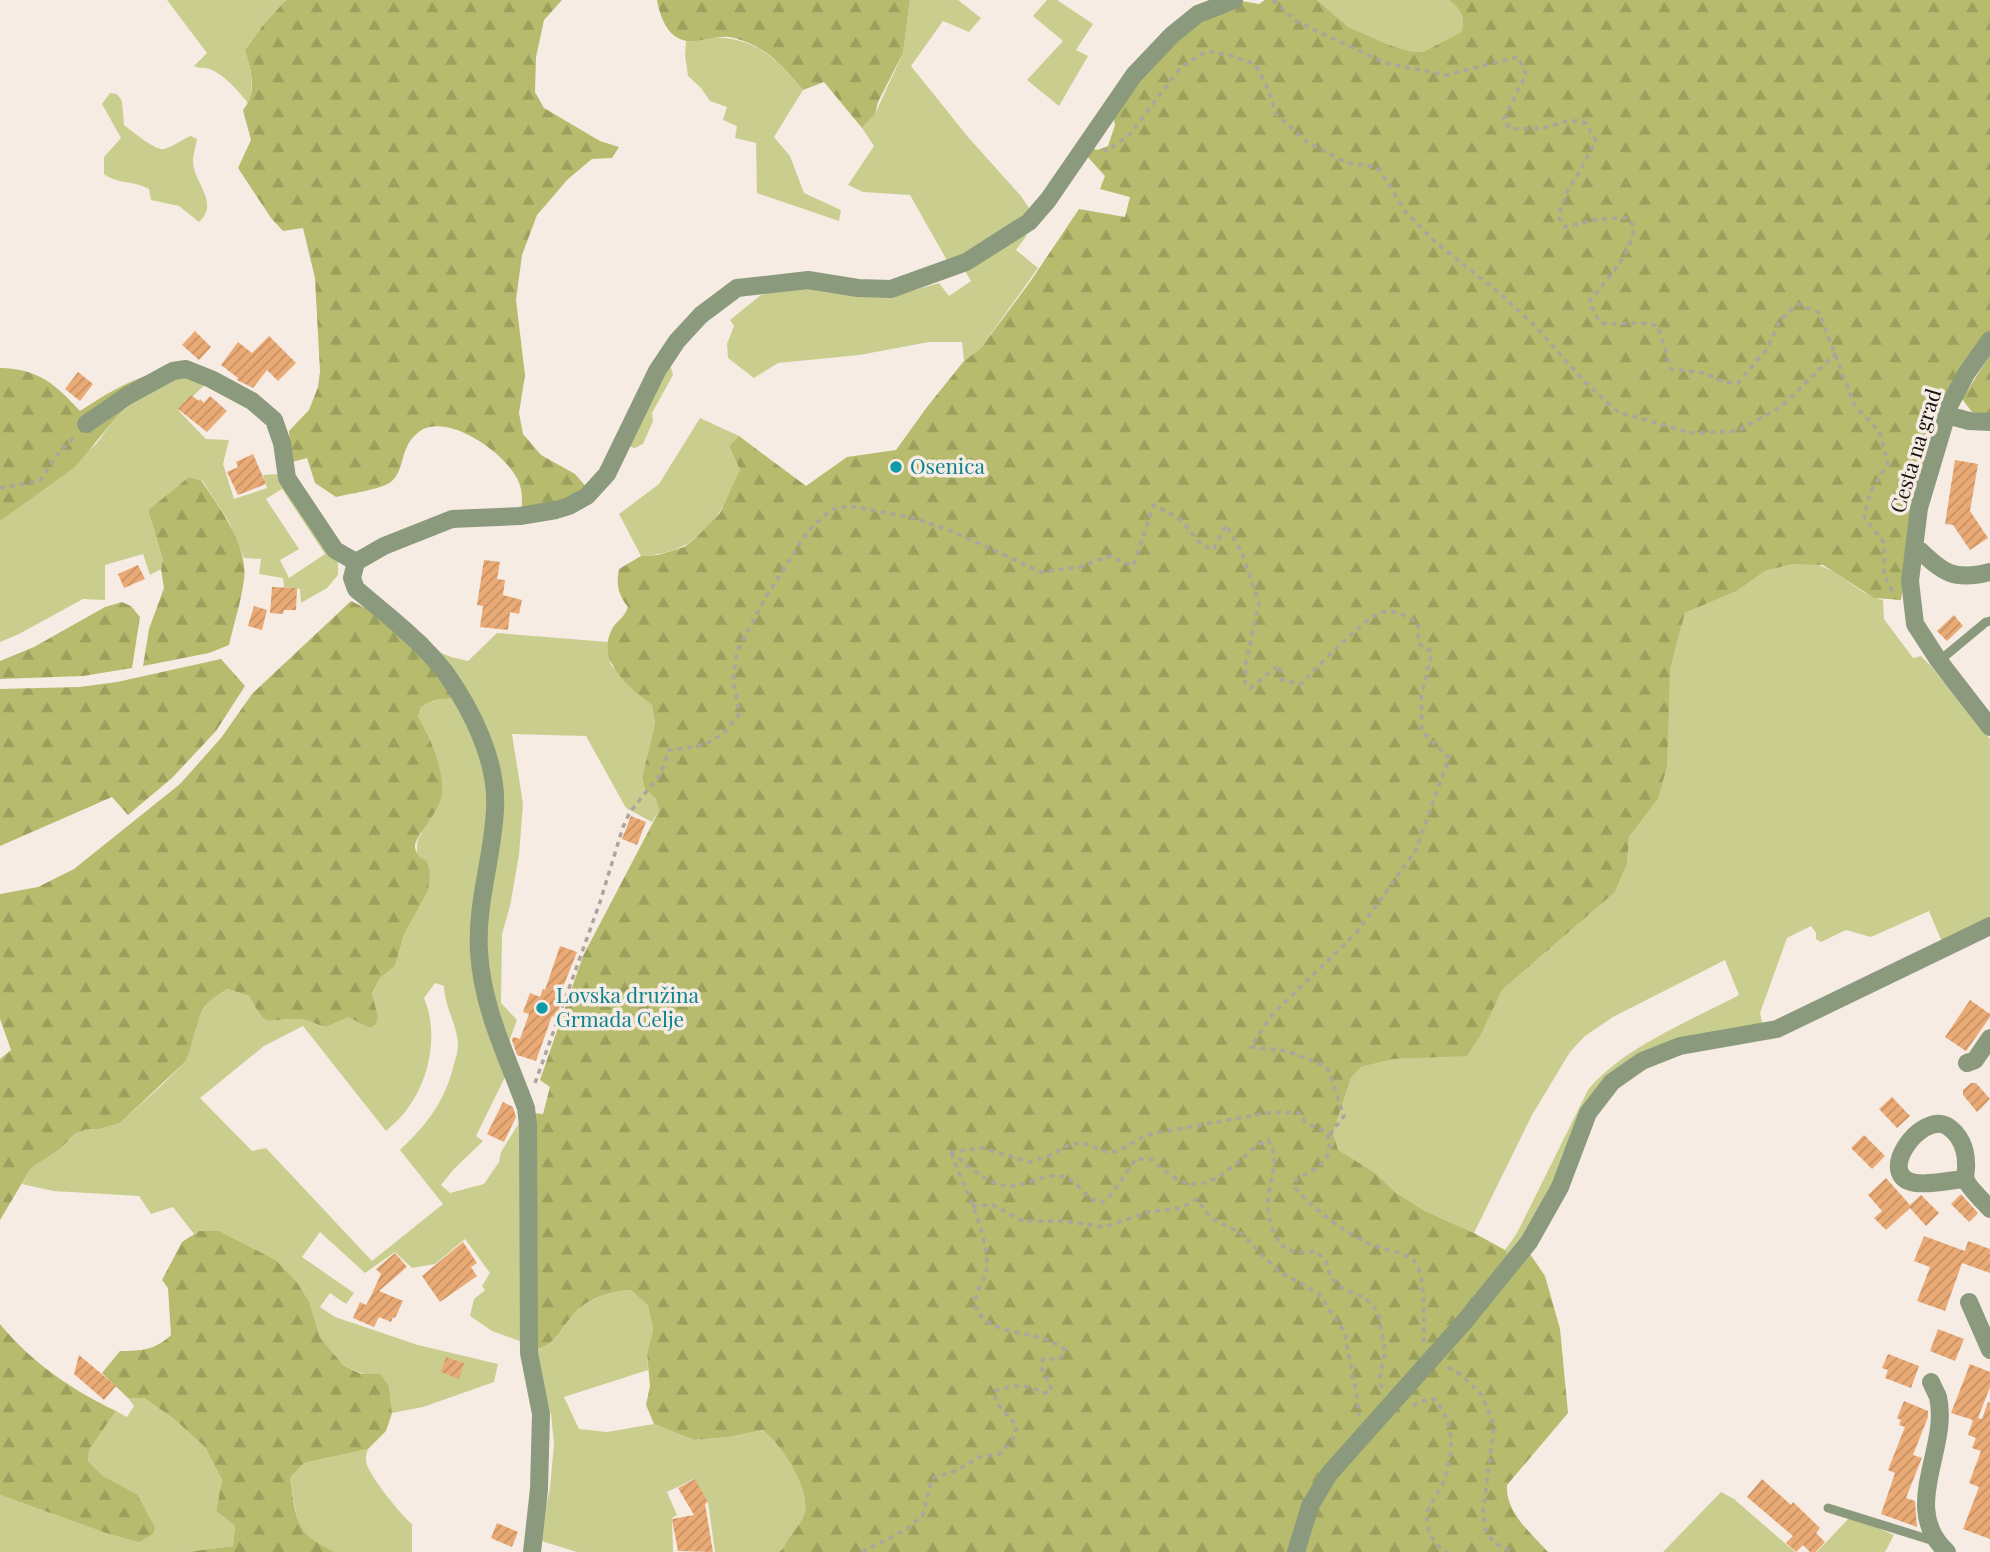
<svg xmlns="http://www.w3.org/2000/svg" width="1990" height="1552" font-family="'Playfair Display',serif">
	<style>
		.grass { fill: #c9ce8f; fill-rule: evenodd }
		.forest { fill: url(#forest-firs) }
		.building { fill: url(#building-hatch) }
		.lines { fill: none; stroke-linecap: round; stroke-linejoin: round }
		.path { stroke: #ada49e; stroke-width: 3.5; stroke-dasharray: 5 5; stroke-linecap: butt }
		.lane { stroke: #8b9a7d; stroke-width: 9 }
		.street { stroke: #8b9a7d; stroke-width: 18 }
		.culture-dot { fill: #0f9aa8; stroke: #f7ece4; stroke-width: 2.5 }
		.labels { text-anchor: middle; stroke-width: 7; stroke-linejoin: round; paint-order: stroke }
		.street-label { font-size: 21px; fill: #171411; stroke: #f7ece4 }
		.culture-label { font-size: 21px; fill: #0d838f; stroke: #f7ece4; text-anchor: start }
	</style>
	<defs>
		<pattern id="forest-firs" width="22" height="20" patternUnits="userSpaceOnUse" patternTransform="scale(1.75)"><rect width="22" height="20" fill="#b6bb6d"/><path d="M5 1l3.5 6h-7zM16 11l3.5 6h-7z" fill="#9ca05d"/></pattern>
		<pattern id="building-hatch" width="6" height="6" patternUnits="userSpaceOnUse" patternTransform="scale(1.75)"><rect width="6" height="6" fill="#e9aa75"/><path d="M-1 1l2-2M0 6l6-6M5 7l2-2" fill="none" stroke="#c79164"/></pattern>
	</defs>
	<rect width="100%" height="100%" fill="#f7ece4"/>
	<path class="grass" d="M167 0H286L263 25 245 50C251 69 255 85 248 103 238 91 225 75 210 69 204 67 200 69 194 66L207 53Z
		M910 0H958L981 18 969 32 943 21 911 66 968 137 1021 196 1031 211 949 264 910 195 863 192 848 185 874 146 862 128 875 114 903 53Z
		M1047 0H1057L1093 24 1076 50 1088 56 1059 106 1027 80 1063 41 1033 16Z
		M1317 0H1449C1461 10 1466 17 1461 32L1423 52H1414L1392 46 1347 27Z
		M707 37C755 37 773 55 803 90L774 137 790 156 804 193 841 210 839 221 757 193 756 143 735 138 737 126 723 120 727 107 710 101 701 88 688 76 685 55 686 41Z
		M110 93 117 94 122 101 124 125C132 131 156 151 164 149 173 147 182 139 191 136L197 139C196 146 193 155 193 162 194 183 220 203 199 222L179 206 151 200 149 189C133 180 120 185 104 174V157L121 138 102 104Z
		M1023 231 1027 235 1016 250 1038 268 981 348 964 361 962 342H929L859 355 778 363 754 378 728 358 727 344 734 326 730 320 761 295 807 285 824 291 870 297 911 291 939 283 949 296 971 281 963 268Z
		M670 364 673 375 652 413 653 421 643 444 635 448 626 446Z
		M163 373 207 383 178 410 206 439 229 440 223 464 234 499 267 488 263 475 280 474 316 533 338 563V575L327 588 301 603 300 589 284 587 283 578 259 574 261 559 244 558 229 522 202 480 189 477 148 510 163 560 161 569 150 575 143 554 105 565V600L83 599 19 634 0 642V521L96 444 114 420ZM282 489 325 554 289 578 280 560 299 549 266 499Z
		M700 418 739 436 729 446 740 470C720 520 699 553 641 556L619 514 659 484Z
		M1810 563C1838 567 1856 594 1883 600L1884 619 1913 658 1921 656 1930 665 1990 739V918L1942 942 1929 911 1871 937 1846 930 1821 942 1816 939V933L1811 926 1787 938 1760 1013 1763 1027 1612 1073 1540 1215 1509 1257 1505 1250 1517 1233 1588 1090C1622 1048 1690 1021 1739 995L1725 960 1613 1017 1585 1036 1570 1052 1532 1115 1474 1233 1425 1211 1395 1192 1374 1172 1337 1150 1333 1133 1351 1078 1361 1067 1394 1059 1467 1055 1502 990 1615 892 1627 864 1629 837 1658 799 1670 670 1685 613 1737 591 1765 571 1793 564Z
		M420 633C428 636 430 643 436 649 445 657 457 658 468 661L497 633 608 642 611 665 635 691 652 705 655 723 642 778 645 789 656 799 659 811 652 822 626 808 586 736 512 734 523 804 519 855 510 906 502 934 501 1003 517 1020 506 1050 483 952 497 778Z
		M456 698 480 747 488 789 486 840 473 924 507 1073 476 1136 483 1141 453 1170 441 1185 450 1193 484 1184 499 1162 501 1152 522 1118V1342L492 1331 470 1316 474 1299 485 1290 482 1286 490 1273 465 1239 435 1264 412 1268 395 1252 365 1273 320 1232 302 1257 354 1293 346 1304 330 1293 320 1307 335 1317 418 1345 498 1364 494 1382 423 1407 392 1413 389 1386 343 1365 320 1337 309 1301 296 1281 277 1261 199 1231 194 1234 173 1207 151 1214 139 1196 53 1191 22 1184 31 1168 60 1149 73 1134 87 1129H100L120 1123 162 1085 186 1061 191 1047 198 1017 212 997 228 989 249 996C269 1032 264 1018 298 1019 307 1019 317 1025 326 1027L348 1016 370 1028 378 1016 372 995 380 978 395 966 404 935 428 891C424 874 409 847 422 833L427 733 418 716 421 707 436 700ZM435 983 444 986C445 1008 456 1022 458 1043 458 1050 456 1058 454 1064 445 1102 427 1124 400 1150L443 1204 372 1261 266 1148 252 1151 200 1098 264 1046 303 1026 386 1131C392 1125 400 1119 405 1112 430 1081 439 1034 424 998Z
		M631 1290 648 1306 653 1329 647 1354 648 1370 564 1397 579 1429 607 1432 654 1424 694 1440 729 1437 763 1430C781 1445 809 1486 805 1511 803 1521 794 1531 788 1539 785 1545 784 1548 779 1552H715L708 1502 694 1479 667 1492 677 1515 672 1518 673 1552H577L538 1540 550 1488 554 1444 551 1414 544 1395 537 1349C560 1343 563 1321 580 1308 594 1296 613 1291 631 1290Z
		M128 1398H144L174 1419 205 1447 222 1480 216 1511 235 1526 233 1546 186 1552H0V1495L103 1532 137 1494 103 1476 88 1461 89 1450 116 1411 127 1417 134 1406Z
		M368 1449C366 1455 365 1459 367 1465 372 1479 401 1515 412 1524V1552H335L316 1544 298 1525 290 1478 304 1463Z
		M1721 1492 1734 1499 1795 1552H1663Z
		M1849 1518H1854L1894 1535 1885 1552H1817Z"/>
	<path class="forest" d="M286 0H562L544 20 536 57 535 92 544 108 600 141 619 147 612 158 592 159 568 179 537 215 522 255 516 300 525 375 519 413 523 434 541 455 575 474 588 489 573 498 522 511C522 498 523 487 515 475 501 451 448 413 420 431 399 446 406 468 392 481 384 489 348 494 336 497L315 483 307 458 292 462 289 431 309 410 318 387 320 372 315 278 303 228 283 231 271 218 238 168 251 140 243 110C258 92 251 70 245 50L263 25Z
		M657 0H910L903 53 878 102 875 114 862 128 824 82 803 90C781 64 765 45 730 37 715 35 701 42 687 41 667 38 660 16 657 0Z
		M1265 0H1317L1348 27 1392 46 1414 52H1423L1461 32C1466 17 1461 10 1449 0H1990V331L1967 360 1946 393 1915 497 1901 600 1874 598 1823 565 1793 564 1765 571 1737 591 1685 613 1670 670 1667 766 1658 799 1629 837 1627 864 1615 892 1502 990 1480 1036 1467 1056 1394 1059 1361 1067 1351 1078 1333 1133 1338 1150 1374 1172 1395 1192 1425 1211 1474 1233 1505 1250 1509 1257 1456 1321 1372 1413 1290 1552H779C784 1548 785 1545 788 1539 794 1531 803 1521 805 1511 809 1486 781 1445 763 1430L729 1437 694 1440 654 1424 646 1405 650 1386 647 1354 653 1329 648 1306 631 1290C613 1291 594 1296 580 1308 563 1321 559 1344 537 1349L534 1113 543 1114 550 1087 540 1080 583 956 659 811 656 799 645 789 642 778 655 723 652 705C630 688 595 661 612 629 617 620 624 619 628 607 618 594 616 585 619 569L641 556 658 555 684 547 696 538 720 513 740 470 729 446 739 436 806 486 847 457 896 450 927 407 964 361 981 348 1030 282 1079 209 1125 217 1130 197 1100 189 1105 176 1085 154 1089 147 1097 150 1108 146 1115 125 1113 116 1139 78 1188 25 1242 1 1259 4Z
		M1990 355V414L1972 412 1962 399Z
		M0 368C39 369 55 384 80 411 103 396 125 382 152 374L146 388 114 420 75 467 0 521Z
		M189 477 201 480C219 507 249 547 244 580 241 602 234 623 229 645L209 653 143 666 149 629 164 588 161 569 163 560 148 510Z
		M351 601 379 615 413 646 456 698 435 700 421 707 418 716C430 737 444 769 442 794 440 812 414 837 415 847 415 850 418 854 419 857L427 861 430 872 428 891 404 935 395 966 380 978 372 994 378 1016 376 1024 370 1028 348 1017 326 1027C317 1025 307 1019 298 1019 264 1018 269 1032 249 996L228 989C191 1007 200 1028 186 1061L120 1123 100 1129H87L74 1134 60 1149 31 1168 0 1220V1059L11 1050 0 1019V894L38 887 74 869 180 784 221 738 252 694Z
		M122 602 131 606 140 617 132 668 83 676 0 679V661L34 647 105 607Z
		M221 659 245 686 216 731 172 778 128 815 112 797 0 846V689L79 687 117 682Z
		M199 1231H219L277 1261 296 1281 309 1301 320 1337 343 1365 361 1374H380L389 1386 392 1413 386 1431 368 1449 304 1463 290 1478C297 1520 293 1533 335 1552H186L233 1546 235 1526 216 1511 222 1480 205 1447 174 1419 144 1398H128L102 1373 120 1351C142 1351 155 1350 171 1335L168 1288 162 1280 182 1242Z
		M1530 1254 1545 1276 1560 1329 1568 1413 1507 1485C1505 1512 1531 1533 1548 1552H1302L1311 1521 1326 1490Z
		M0 1324C31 1362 72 1390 116 1411L89 1450 88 1461 103 1476 137 1494 155 1528 153 1534 139 1542 103 1532 0 1495Z"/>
	<path class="building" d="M195 331 211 347 199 360 182 345Z
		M269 336 296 363 278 381 267 370 253 388 237 380 238 378 221 365 238 342 252 353Z
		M78 372 93 384 80 401 65 389Z
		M191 395 199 401 200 399 204 403 210 396 227 411 207 432 178 409Z
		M253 454 266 484 238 495 227 472 238 467 236 462Z
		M1955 460 1978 464 1970 511 1988 538 1970 550 1953 525 1945 524Z
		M484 560 500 562 497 579 505 580 503 595 522 600 519 614 510 612 508 630 480 627 483 606 477 605Z
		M138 565 145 579 124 588 118 574Z
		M272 587 297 588 296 610H284L283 614 270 613Z
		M254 606 267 610 262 630 248 626Z
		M1954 615 1963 626 1947 641 1937 631Z
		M631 816 646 822 637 845 622 839Z
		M560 946 577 952 557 1002 561 1004 556 1018 552 1016 536 1061 517 1055 512 1040 513 1037 520 1039 529 1014 523 1012 530 993 540 997 543 989 545 990Z
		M1970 1000 1990 1014V1017L1966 1051 1945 1037Z
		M1971 1083H1976L1990 1099 1977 1112 1963 1095V1090Z
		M1892 1097 1910 1116 1897 1128 1879 1109Z
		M503 1102 513 1107 516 1117 504 1142 487 1134Z
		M1864 1135 1885 1156 1872 1169 1851 1148Z
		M1886 1178 1910 1205 1921 1195 1939 1213 1926 1226 1910 1208 1886 1230 1874 1218 1882 1211 1868 1195Z
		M1961 1194 1978 1213 1969 1222 1951 1204Z
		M1924 1236 1965 1251 1968 1241 1990 1249V1273L1962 1263 1945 1311 1917 1301 1930 1267 1914 1261Z
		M463 1242 477 1263 471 1267 477 1276 440 1302 422 1276Z
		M395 1253 407 1267 379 1291 403 1301 395 1318 393 1317 391 1322 379 1317 374 1327 353 1318 360 1302 366 1305 369 1300 381 1274 376 1269Z
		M1938 1329 1964 1339 1955 1361 1930 1351Z
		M1888 1354 1919 1366 1911 1388 1885 1378 1888 1370 1882 1368Z
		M79 1355 116 1386 104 1400 74 1374Z
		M446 1357 464 1363 459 1379 441 1372Z
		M1970 1364 1990 1372V1387L1978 1418 1982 1419 1988 1402 1990 1403V1539L1963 1529 1979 1487 1969 1483 1981 1451 1972 1448 1976 1438 1968 1435 1973 1420 1951 1413Z
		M1904 1401 1928 1411V1417L1913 1455 1922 1458 1921 1460 1906 1498 1915 1501 1917 1527 1881 1514 1895 1473 1888 1470 1905 1427 1899 1425 1901 1420 1897 1418Z
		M695 1479 708 1502 705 1504 713 1552 678 1551 672 1519 694 1515 678 1488Z
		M1762 1479 1791 1505 1793 1502 1820 1528 1816 1533 1825 1542 1816 1552H1810L1803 1545 1796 1552 1786 1543 1793 1536 1747 1497Z
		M497 1523 518 1532 512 1547 491 1538Z"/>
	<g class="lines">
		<path class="path" d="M1273 0 1296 21 1385 63 1446 75 1518 57 1526 74 1504 119 1510 129 1544 128 1570 120 1586 123 1596 141 1577 176 1568 189 1558 216 1565 227 1599 219 1626 218 1634 226C1632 255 1606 279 1589 302L1600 323C1620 326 1638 320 1658 326L1671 369 1704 373 1724 382 1738 383 1767 349 1780 320 1798 304 1819 313 1855 406 1879 431 1888 464 1870 492 1864 517 1884 543V575L1894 594
			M1103 149 1107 151 1130 134 1181 67 1207 51 1229 55 1255 64 1268 89 1276 114 1307 142 1347 163 1377 167 1389 184 1404 210 1434 241 1504 297 1535 326 1584 381 1618 412 1691 433 1737 431 1781 407 1836 353
			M0 488 40 481 57 455 75 436
			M535 1083 600 902 623 827 630 812 660 775 669 750C707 746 717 744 740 713L733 680 737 651 766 597 808 531 832 509 850 506 914 518 954 532 1041 572 1080 567 1109 556 1133 566 1154 505 1180 519 1201 544 1213 550 1226 525 1242 553 1259 603 1246 662 1245 683 1250 688 1279 665 1282 680 1301 684C1316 669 1365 616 1383 612 1395 609 1408 617 1418 623V643L1432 652 1421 697 1422 731 1449 758 1416 850 1358 931 1270 1017 1251 1047 1287 1051 1327 1067 1344 1116 1328 1137
			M950 1152 983 1148 1029 1162 1049 1156 1069 1145 1083 1143 1104 1151 1116 1152 1146 1135 1272 1112 1299 1113 1306 1123 1327 1132C1335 1162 1319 1166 1296 1180V1189C1315 1210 1340 1229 1365 1242 1378 1249 1407 1252 1415 1262 1427 1277 1423 1323 1424 1343
			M951 1152C966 1164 983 1181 1002 1185 1023 1191 1046 1169 1066 1178 1081 1184 1085 1199 1101 1203L1111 1195 1136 1159H1151C1184 1190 1201 1193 1237 1163 1248 1154 1255 1145 1268 1140 1282 1159 1268 1181 1268 1203 1268 1214 1270 1225 1275 1235 1284 1254 1297 1253 1316 1251L1326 1261 1330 1276 1340 1287 1365 1298 1378 1312 1385 1351 1380 1377 1382 1390
			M972 1206 993 1205 1023 1221H1064L1105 1227 1148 1212 1180 1208 1197 1199 1210 1217 1242 1234 1279 1272 1318 1293 1344 1331 1356 1391 1359 1416
			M1448 1367 1461 1375 1482 1395 1494 1426 1483 1513 1486 1531 1494 1543 1512 1552
			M1413 1406 1421 1401 1434 1399C1456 1422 1454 1452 1444 1481 1440 1491 1432 1500 1428 1510 1423 1525 1433 1545 1447 1552
			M862 1552 907 1529 923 1515 932 1478 953 1472 980 1457 999 1454 1012 1442 1017 1426 997 1404 994 1391C1016 1384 1024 1384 1045 1393L1052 1390 1041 1367 1043 1359H1060L1065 1350C1041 1329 995 1338 978 1312 968 1296 987 1281 987 1266 987 1231 964 1186 951 1154"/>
		<path class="lane" d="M1939 661 1986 622 1990 621
			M1828 1508 1934 1541"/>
		<path class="street" d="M1990 340 1966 374 1950 404 1919 508 1910 581 1915 624 1939 661 1990 727
			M1947 415 1969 421 1990 422
			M86 424 127 396 173 371 186 369 211 379 252 401 274 420 282 443 287 478 335 550 356 562
			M1915 546C1942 571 1951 582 1990 572
			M1967 1063 1975 1060 1990 1038
			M1965 1179C1950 1180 1932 1185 1916 1183 1873 1177 1921 1111 1947 1126 1960 1134 1966 1149 1966 1163 1967 1168 1964 1175 1966 1180 1968 1187 1984 1202 1990 1209
			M1969 1302 1990 1350
			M1931 1382C1933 1387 1936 1392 1938 1397 1950 1449 1899 1508 1947 1552
			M532 1552 539 1489 541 1414 529 1353 528 1125 526 1108C507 1056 482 1008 479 951 476 903 493 857 495 809 498 762 472 710 445 672 421 641 386 614 356 589L352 578 356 562 384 546 452 519 520 516 556 510 569 506 587 496 607 474 657 371 677 341 701 315 737 288 808 280 858 288 891 289 966 262 1029 222 1048 200 1134 75 1172 35 1198 14 1234 0
			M1296 1552 1310 1506 1329 1474 1465 1321 1529 1242 1560 1187 1588 1113 1612 1082 1642 1061 1680 1046 1777 1029 1990 926"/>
	</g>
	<g class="culture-dot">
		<circle cx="896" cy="467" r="7"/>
		<circle cx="542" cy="1008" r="7"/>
	</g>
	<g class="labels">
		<g class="street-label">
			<text transform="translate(1916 451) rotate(-73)" y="7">Cesta na grad</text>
		</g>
		<g class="culture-label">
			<text x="910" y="474">Osenica</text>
			<text x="556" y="1003">Lovska družina<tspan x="556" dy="24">Grmada Celje</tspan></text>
		</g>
	</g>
</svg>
